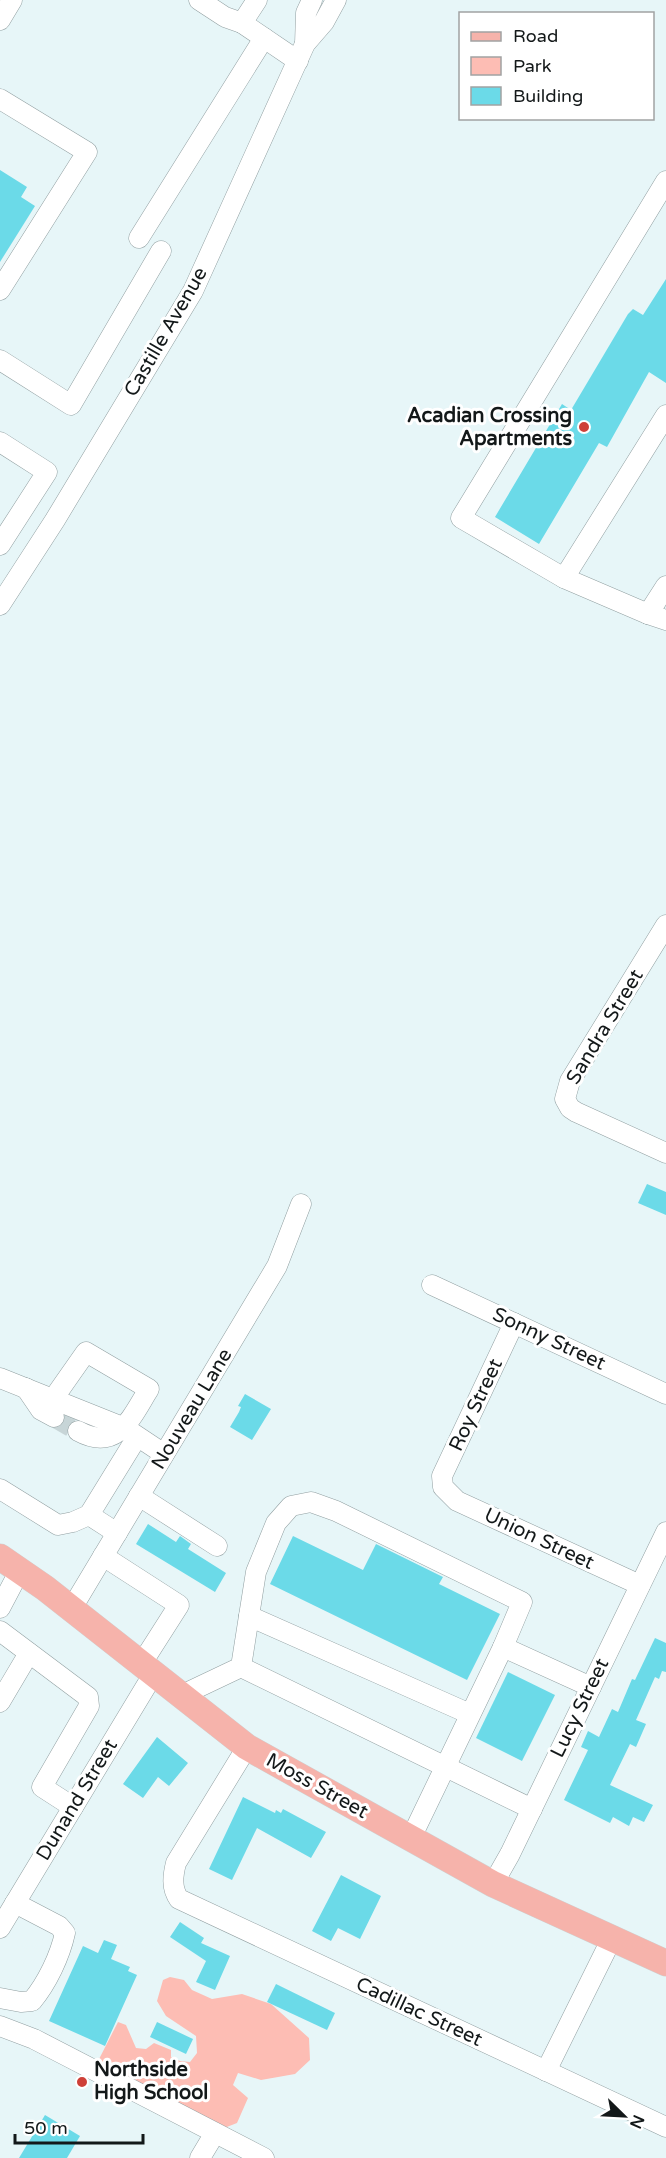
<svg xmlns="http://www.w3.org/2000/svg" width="666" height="2158" font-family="'Varela Round',sans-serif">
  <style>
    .green { fill: #fdbdb4 }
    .building { fill: #6bdae8 }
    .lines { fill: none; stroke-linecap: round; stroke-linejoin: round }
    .minor-tunnel { stroke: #c7d5d7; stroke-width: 20; stroke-dasharray: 20 10; stroke-linecap: butt }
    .minor-casing { stroke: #919fa1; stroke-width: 21 }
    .major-casing { stroke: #d0d1d1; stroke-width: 27 }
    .minor { stroke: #fff; stroke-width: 20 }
    .major { stroke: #f6b3ab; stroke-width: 26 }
    .poi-dot { fill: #ce4038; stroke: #fff; stroke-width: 2 }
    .labels { text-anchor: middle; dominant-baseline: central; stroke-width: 6; stroke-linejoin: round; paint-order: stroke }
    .street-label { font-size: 20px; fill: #131819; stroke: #fff }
    .poi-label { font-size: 20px; font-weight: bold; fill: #131819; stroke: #fff; text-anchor: end }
  </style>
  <rect width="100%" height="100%" fill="#e7f6f8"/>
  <polygon class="green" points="170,1977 184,1980 192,1990 212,1999 242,1994 271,2004 309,2038 310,2060 295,2074 261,2080 238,2073 233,2085 248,2098 237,2123 214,2132 97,2063 118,2022 126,2025 136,2048 146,2049 154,2043 171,2050 171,2057 180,2061 190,2062 197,2053 196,2036 166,2016 157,2001 163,1980"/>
  <g class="building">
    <polygon points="0,170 27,187 21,197 35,206 0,262"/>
    <polygon points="666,279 666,383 649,372 607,447 599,443 539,544 495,517 562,404 571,410 628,314 633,309 643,315"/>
    <polygon points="647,1184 666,1192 666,1215 638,1203"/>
    <polygon points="245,1394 271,1409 252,1440 230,1427 239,1412 241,1407 238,1406"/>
    <polygon points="148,1524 176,1542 180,1536 191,1544 188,1549 226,1573 215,1592 136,1544"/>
    <polygon points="293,1536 363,1570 376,1544 443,1577 439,1584 500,1614 467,1680 270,1584"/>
    <polygon points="655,1638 666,1643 666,1672 662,1671 659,1679 655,1677 636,1720 646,1724 636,1747 630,1744 610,1785 653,1805 644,1822 633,1817 629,1826 613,1817 610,1823 564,1800 588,1750 581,1747 588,1731 599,1737 612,1709 618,1712 632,1679 635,1680"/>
    <polygon points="508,1672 555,1695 522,1761 476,1738"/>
    <polygon points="157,1737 188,1763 169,1786 158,1777 143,1798 123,1784"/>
    <polygon points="243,1797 275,1813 276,1810 281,1813 283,1809 326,1832 311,1858 257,1828 232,1880 209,1869"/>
    <polygon points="341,1875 381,1896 360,1939 338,1928 331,1941 312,1931"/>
    <polygon points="180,1922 204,1938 201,1943 230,1956 215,1990 196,1982 206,1961 170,1937"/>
    <polygon points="104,1940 117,1945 111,1959 130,1967 128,1971 137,1975 105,2046 49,2021 83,1946 98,1953"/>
    <polygon points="276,1984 335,2013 327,2030 267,2002"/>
    <polygon points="157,2022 193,2039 186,2054 150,2037"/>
    <polygon points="45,2115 80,2136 67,2158 19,2158"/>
  </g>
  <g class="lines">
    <polyline class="minor-tunnel" points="54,1417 78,1431"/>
    <defs>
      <g id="minor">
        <polyline points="199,0 225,17 242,23"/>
        <polyline points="257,0 242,23 298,61"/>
        <polyline points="0,20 12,0"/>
        <polyline points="305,44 306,13 312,0"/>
        <polyline points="0,99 87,152 0,290"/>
        <polyline points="666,181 461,518 564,578 666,415"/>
        <polyline points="139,238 264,38"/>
        <polyline points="0,360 71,405 161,251"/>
        <polyline points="0,442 47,472 0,545"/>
        <polyline points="564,578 648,614"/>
        <polyline points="666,586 648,614 666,620"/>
        <polyline points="0,605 55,520 193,291 305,44 324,22 336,0"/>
        <polyline points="666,925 570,1081 565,1099 570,1108 576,1112 666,1153"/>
        <polyline points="432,1285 666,1394"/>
        <polyline points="514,1323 442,1476 443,1487 457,1501 640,1585"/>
        <polyline points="0,1378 125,1428 164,1454"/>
        <polyline points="26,1388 41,1410 54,1417"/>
        <path d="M 53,1399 L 86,1352 L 149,1389 C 132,1416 118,1453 78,1431"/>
        <polyline points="0,1489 58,1525 73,1522 89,1515"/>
        <polyline points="139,1496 217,1546"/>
        <polyline points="117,1533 89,1515 137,1437"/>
        <polyline points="103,1556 179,1605 142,1663"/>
        <polyline points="0,1608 20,1570"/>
        <polyline points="72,1608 277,1266 301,1204"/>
        <polyline points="249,1616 256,1572 276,1523 291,1506 311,1502 336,1511 522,1602 503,1647"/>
        <polyline points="0,1631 88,1697 89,1706 42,1787 73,1807"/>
        <polyline points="241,1667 532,1809"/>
        <polyline points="182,1695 241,1667 249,1616 470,1714"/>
        <polyline points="0,1702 29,1653"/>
        <path d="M 247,1747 L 176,1863 C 173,1875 171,1888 179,1899 L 666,2127"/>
        <polyline points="411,1838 503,1647 591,1687"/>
        <polyline points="493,1884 510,1854 666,1532"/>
        <polyline points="0,1928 154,1673"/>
        <path d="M 0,1998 L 21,2002 L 32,2001 C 47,1983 60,1956 65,1933 L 59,1926 L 15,1903"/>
        <polyline points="0,2026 34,2039 264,2158"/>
        <polyline points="546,2071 612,1938"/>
        <polyline points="200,2158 215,2133"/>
      </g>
      <polyline id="major" points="0,1557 45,1588 247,1747 493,1884 666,1963"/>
    </defs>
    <use href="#minor" class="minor-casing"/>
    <use href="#major" class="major-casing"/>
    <use href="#minor" class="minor"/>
    <use href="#major" class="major"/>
  </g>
  <g class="poi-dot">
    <circle cx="584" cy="427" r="6"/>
    <circle cx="82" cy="2082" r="6"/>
  </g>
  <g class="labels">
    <g class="street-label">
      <text transform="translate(166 332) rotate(-60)">Castille Avenue</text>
      <text transform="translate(605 1027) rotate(-59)">Sandra Street</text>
      <text transform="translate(549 1339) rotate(25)">Sonny Street</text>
      <text transform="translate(476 1405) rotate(-65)">Roy Street</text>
      <text transform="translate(192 1409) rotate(-59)">Nouveau Lane</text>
      <text transform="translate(539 1539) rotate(25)">Union Street</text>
      <text transform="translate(580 1708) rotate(-64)">Lucy Street</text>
      <text transform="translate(317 1786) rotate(29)">Moss Street</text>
      <text transform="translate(77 1800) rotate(-59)">Dunand Street</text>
      <text transform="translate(419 2012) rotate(25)">Cadillac Street</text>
    </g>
    <g class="poi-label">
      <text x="572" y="416">Acadian Crossing<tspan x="572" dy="23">Apartments</tspan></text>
      <text x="94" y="2070" text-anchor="start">Northside<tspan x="94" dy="23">High School</tspan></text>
    </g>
  </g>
  <rect x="459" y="12" width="195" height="108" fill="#ffffff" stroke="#a1a3a3" stroke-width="1.5"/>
  <rect x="471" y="32" width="30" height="9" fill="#f6b3ab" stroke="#a1a3a3" stroke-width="1.5"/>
  <text x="513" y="42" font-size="18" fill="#131819">Road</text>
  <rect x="471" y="57" width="30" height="18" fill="#fdbdb4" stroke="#a1a3a3" stroke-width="1.5"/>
  <text x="513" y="72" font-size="18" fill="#131819">Park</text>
  <rect x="471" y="87" width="30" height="18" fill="#6bdae8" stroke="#a1a3a3" stroke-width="1.5"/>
  <text x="513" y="102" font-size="18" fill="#131819">Building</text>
  <g transform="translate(624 2116) rotate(114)" stroke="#ffffff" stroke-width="4.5" paint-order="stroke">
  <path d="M0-4.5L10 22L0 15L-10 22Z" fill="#131819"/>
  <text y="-9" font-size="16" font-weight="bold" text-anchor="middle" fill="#131819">N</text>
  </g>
  <path d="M15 2134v9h128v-9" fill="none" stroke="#131819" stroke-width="3"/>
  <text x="24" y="2134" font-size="18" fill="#131819" stroke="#ffffff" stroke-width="4.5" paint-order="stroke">50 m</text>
</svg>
